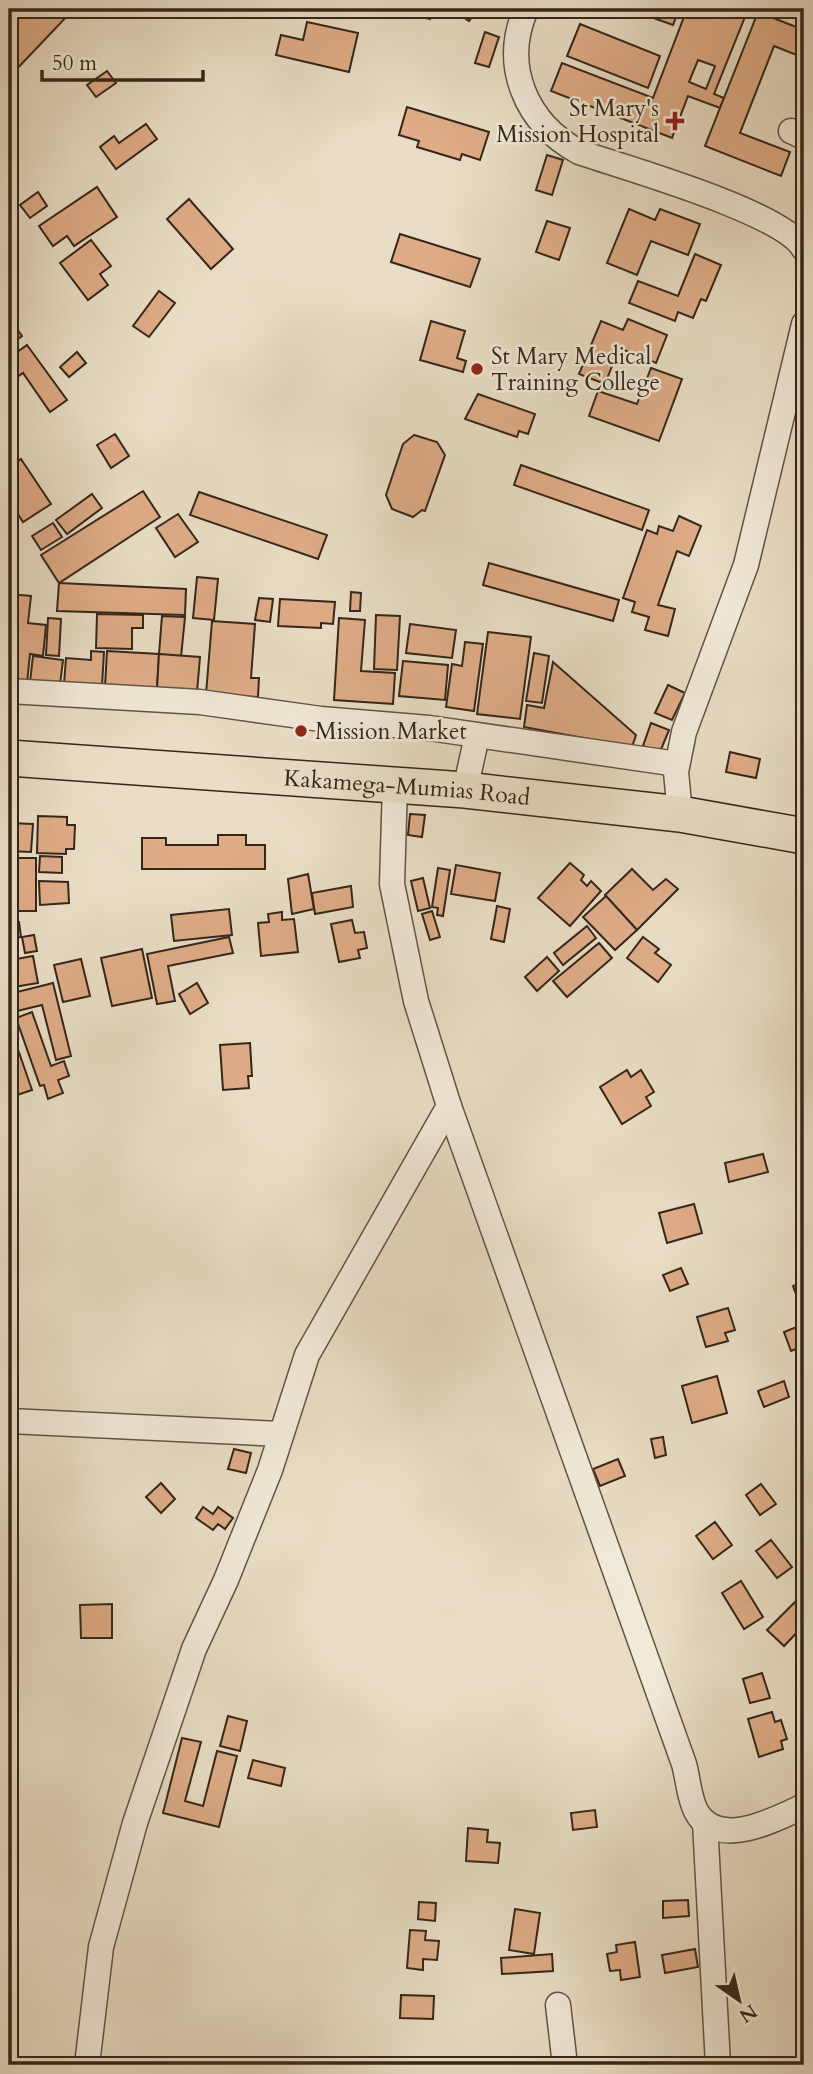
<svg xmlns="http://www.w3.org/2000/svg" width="813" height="2074" font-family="Cardo,serif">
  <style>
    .building { fill: #dfac87; stroke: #35261a; stroke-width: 2; fill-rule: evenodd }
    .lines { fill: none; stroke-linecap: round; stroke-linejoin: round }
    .minor-casing { stroke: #625445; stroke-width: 27 }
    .highway-casing { stroke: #35261a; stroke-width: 38 }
    .minor { stroke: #f1ead9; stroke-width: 24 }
    .highway { stroke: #e9dec5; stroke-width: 35 }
    .poi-dot { fill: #8f2418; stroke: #f1ead9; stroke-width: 2.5 }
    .labels { text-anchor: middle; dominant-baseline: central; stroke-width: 5; stroke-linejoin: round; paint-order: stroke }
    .poi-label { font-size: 23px; fill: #35261a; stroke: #f1ead9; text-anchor: start }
    .street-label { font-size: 23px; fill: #35261a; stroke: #f1ead9 }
  </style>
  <rect width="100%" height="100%" fill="#e9dec5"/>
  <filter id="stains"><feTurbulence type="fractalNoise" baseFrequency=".00286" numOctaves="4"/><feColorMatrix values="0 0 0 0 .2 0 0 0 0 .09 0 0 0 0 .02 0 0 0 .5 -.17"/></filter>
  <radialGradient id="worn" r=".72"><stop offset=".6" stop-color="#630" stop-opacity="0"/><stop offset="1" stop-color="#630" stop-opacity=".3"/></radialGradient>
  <g class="building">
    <polygon points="11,9 69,9 72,11 13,73 9,68"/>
    <polygon points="405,9 432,9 430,19 404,13"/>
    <polygon points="452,9 478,9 469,21"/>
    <polygon points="628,9 679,9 673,25"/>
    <path d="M 687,9 L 752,9 L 747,12 L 714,94 L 724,98 L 720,108 L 688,96 L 672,138 L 551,91 L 562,63 L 653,98 ZM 698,60 L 715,66 L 706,89 L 689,82 Z"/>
    <polygon points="758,12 804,30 804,58 774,46 740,133 790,152 781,176 705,146"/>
    <polygon points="307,22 358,33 349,72 276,55 281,35 303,40"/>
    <polygon points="580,24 660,56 648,88 567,56"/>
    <polygon points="485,32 499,37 489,67 475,63"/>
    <polygon points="107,71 116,83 96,97 87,85"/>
    <polygon points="407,107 489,132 480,160 462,154 460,160 417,147 419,141 399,135"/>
    <polygon points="146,124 157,139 116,169 100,147 114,136 119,143"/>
    <polygon points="547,155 563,160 552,195 536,190"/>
    <polygon points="97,187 117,217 74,246 67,236 53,246 39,226"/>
    <polygon points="38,192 47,206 30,218 20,205"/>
    <polygon points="189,199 233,249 211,269 167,219"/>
    <polygon points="629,209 655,220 660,209 700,224 688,255 651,241 637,275 607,263"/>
    <polygon points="547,221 570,228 559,260 536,252"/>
    <polygon points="400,234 480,259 470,287 391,262"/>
    <polygon points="91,240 111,266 100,274 108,285 88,300 60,263"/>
    <polygon points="695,254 721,265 706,301 701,299 693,318 678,312 675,321 629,303 638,281 678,296"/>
    <polygon points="159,291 175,303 149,337 133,326"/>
    <polygon points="9,318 22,336 9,346"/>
    <polygon points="628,319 667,335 656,363 619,348 605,384 579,374 601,321 623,330"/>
    <polygon points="431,321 465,331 457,358 466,361 463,372 420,360"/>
    <polygon points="27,345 67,400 50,412 23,373 9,383 9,358"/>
    <polygon points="77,352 86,363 69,377 60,367"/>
    <polygon points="651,368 682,379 659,441 589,416 598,391 637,404"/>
    <polygon points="478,394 535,414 528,434 519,431 517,437 465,419"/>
    <polygon points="115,434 129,456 111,468 97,445"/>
    <polygon points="414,435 437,442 445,455 425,511 422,510 413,517 392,509 386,495 403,444"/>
    <polygon points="21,459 51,504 23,522 9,500 9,468"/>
    <polygon points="521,465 649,510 642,530 514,485"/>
    <polygon points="143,491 160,517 59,583 41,555"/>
    <polygon points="199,492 327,535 318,559 190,515"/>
    <polygon points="92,494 102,508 67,534 56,520"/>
    <polygon points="178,514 198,542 175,557 156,528"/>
    <polygon points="679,516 701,526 689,556 677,551 658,605 675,609 668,636 645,630 649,617 632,612 635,602 623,598 647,530 657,534 659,526 673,531"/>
    <polygon points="53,523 62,537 41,550 32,536"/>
    <polygon points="489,563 619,600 613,621 483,585"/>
    <polygon points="197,577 218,579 214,620 193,618"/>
    <polygon points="59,583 186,589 185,615 57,611"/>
    <polygon points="351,592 361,593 360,611 350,611"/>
    <polygon points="9,594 31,596 28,623 46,625 43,656 30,654 27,683 9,681"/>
    <polygon points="259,598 273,599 270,622 255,620"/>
    <polygon points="280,599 335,602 333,624 321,623 321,628 278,626"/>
    <polygon points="97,614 143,615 143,628 132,628 132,649 96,648"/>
    <polygon points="376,615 400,616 397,670 374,669"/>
    <polygon points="162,616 185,617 181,657 159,654"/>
    <polygon points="48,618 61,619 59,656 46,655"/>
    <polygon points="339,618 365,620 361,671 395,673 393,704 334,700"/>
    <polygon points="212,621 255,624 251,678 259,678 258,697 206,694"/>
    <polygon points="410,624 456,630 452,658 406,653"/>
    <polygon points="488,632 531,637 520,719 477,714"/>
    <polygon points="465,642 483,644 474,711 446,707 452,664 462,666"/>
    <polygon points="91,651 104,652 102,686 64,684 66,658 91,660"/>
    <polygon points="107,651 159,654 157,689 105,686"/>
    <polygon points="534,653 549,656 542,703 526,701"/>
    <polygon points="159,654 200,657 197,692 157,689"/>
    <polygon points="33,656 63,660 60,685 30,682"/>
    <polygon points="403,661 448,665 445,700 399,696"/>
    <polygon points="553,662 636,735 632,747 524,727 527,705 544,708"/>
    <polygon points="668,685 685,693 672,720 655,713"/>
    <polygon points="651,723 669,730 660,752 643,746"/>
    <polygon points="730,752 760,759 756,778 726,772"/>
    <polygon points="410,814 425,815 422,837 408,835"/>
    <polygon points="38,816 67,817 67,825 75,825 74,849 66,849 66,854 37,853"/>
    <polygon points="9,823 33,824 31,852 9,851"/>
    <polygon points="218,835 246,835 246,845 265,845 265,869 142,869 142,838 166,838 166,845 218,845"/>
    <polygon points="40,856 62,857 62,873 39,872"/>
    <rect x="11" y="858" width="25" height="53"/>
    <polygon points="570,863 584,875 581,880 587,886 591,881 601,891 570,926 538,898"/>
    <polygon points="456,865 500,873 495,901 451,894"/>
    <polygon points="438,868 450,870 443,916 437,915 438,908 432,907"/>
    <polygon points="632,869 653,890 666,879 678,889 637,930 605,895"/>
    <polygon points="308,874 314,909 292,914 288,879"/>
    <polygon points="423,878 430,908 418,911 411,881"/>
    <polygon points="39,881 68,882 69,903 40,905"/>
    <polygon points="351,886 353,907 315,914 312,893"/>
    <polygon points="606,896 637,930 615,950 583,917"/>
    <polygon points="497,906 510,909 504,942 491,939"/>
    <polygon points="229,909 232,935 174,941 171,915"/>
    <polygon points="432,911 440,937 430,940 422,914"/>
    <polygon points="282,912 282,920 294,919 298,952 261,956 258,923 269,922 268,914"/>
    <polygon points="352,920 355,933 364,932 367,948 358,950 360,958 339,962 331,924"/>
    <polygon points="19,922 21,937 9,938 9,923"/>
    <polygon points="587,926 596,938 563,965 554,953"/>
    <polygon points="34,935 37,951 25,953 22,937"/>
    <polygon points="229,937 233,953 168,966 175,1001 157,1004 147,954"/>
    <polygon points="643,937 659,949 655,953 671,965 658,982 627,958"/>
    <polygon points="599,943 612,958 567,997 553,981"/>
    <polygon points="142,949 152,998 112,1006 101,958"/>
    <polygon points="33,956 38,983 14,987 13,982 9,983 11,960"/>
    <polygon points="547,957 559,971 537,991 525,977"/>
    <polygon points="81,959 90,996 63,1002 54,965"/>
    <polygon points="53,983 71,1056 56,1060 42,1005 9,1013 9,994"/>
    <polygon points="197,983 208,1003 190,1014 179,994"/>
    <polygon points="32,1012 51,1066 64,1061 69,1076 58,1080 63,1093 48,1099 44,1085 40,1086 16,1018"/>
    <polygon points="14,1038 32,1090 17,1095 9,1073 9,1040"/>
    <polygon points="250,1043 252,1076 248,1076 249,1088 223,1090 220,1045"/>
    <polygon points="627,1070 631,1077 641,1070 654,1092 646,1097 651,1106 622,1124 600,1087"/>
    <polygon points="763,1154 768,1172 729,1182 725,1163"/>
    <polygon points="694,1204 702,1233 667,1243 659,1213"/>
    <polygon points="681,1268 688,1284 670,1291 663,1275"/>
    <polygon points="804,1282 804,1310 802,1310 793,1286"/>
    <polygon points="728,1308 735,1330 725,1333 728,1341 706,1347 697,1317"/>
    <polygon points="804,1324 804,1346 791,1351 784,1332"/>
    <polygon points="717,1376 727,1413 692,1423 682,1386"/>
    <polygon points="784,1381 789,1397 764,1407 758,1391"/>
    <polygon points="663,1437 666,1455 655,1458 651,1439"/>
    <polygon points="234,1449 251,1453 246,1473 228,1469"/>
    <polygon points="618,1459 625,1476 600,1486 593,1469"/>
    <polygon points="161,1483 175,1499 161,1513 146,1497"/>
    <polygon points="761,1484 776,1504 760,1515 746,1495"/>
    <polygon points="203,1507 213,1514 218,1507 233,1518 225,1529 218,1524 213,1530 196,1518"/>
    <polygon points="715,1522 732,1545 713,1559 696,1536"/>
    <polygon points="771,1540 792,1567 777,1578 756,1551"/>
    <polygon points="741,1581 763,1617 744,1629 722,1593"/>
    <polygon points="800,1597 804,1601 804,1625 784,1646 767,1630"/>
    <polygon points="112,1604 112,1638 81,1638 80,1605"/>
    <polygon points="762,1673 770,1698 750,1703 743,1679"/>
    <polygon points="772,1712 775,1722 781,1720 787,1739 781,1741 783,1749 759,1757 748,1719"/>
    <polygon points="228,1716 247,1721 240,1751 220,1746"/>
    <polygon points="182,1738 201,1742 185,1801 203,1806 217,1751 237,1756 219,1827 163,1813"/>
    <polygon points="253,1760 285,1768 281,1786 248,1778"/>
    <polygon points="595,1810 597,1827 573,1830 571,1813"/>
    <polygon points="468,1828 488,1830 487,1842 500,1843 498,1863 466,1861"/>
    <polygon points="688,1900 689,1916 663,1918 663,1901"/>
    <polygon points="419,1902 436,1903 435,1921 418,1919"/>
    <polygon points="515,1909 540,1913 534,1954 509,1950"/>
    <polygon points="410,1930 426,1931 425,1940 439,1941 437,1960 423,1959 423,1970 407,1968"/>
    <polygon points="635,1942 640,1977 621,1980 620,1970 610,1971 607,1954 617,1952 616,1945"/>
    <polygon points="695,1949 698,1967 665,1973 662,1955"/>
    <polygon points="552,1954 553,1971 502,1974 501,1958"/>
    <polygon points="401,1995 434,1996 433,2019 400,2018"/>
  </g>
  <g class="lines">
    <defs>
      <g id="minor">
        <path d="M 526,9 C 501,66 526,123 579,152 C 625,168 783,212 804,249"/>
        <polyline points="791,131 804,137"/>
        <polyline points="9,691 200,702 321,719 429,728 677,764"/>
        <polyline points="465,790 477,736"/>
        <polyline points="680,814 676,772 684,732 746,565 804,324"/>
        <path d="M 449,1106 L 684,1764 C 688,1778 689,1798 696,1811 C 717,1851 776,1819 804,1806"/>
        <polyline points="9,1421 280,1434"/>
        <polyline points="705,1822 718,2065"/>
        <polyline points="558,2005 565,2065"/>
        <polyline points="87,2065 101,1947 135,1823 194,1649 226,1580 270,1470 307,1355 449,1106 416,1001 392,884 395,784"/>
      </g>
      <g id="highway">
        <path id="s1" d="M 9,758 L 465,790 L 680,814 L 804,836"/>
      </g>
    </defs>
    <use href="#minor" class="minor-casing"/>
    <use href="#highway" class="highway-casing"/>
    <use href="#minor" class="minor"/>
    <use href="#highway" class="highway"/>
  </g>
  <g class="poi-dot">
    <path d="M671.5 110.5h7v7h7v7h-7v7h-7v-7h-7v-7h7z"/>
    <circle cx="477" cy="369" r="7"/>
    <circle cx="301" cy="731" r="7"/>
  </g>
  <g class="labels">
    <g class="poi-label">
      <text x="659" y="108" text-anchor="end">St Mary's<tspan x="659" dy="26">Mission Hospital</tspan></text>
      <text x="491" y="356">St Mary Medical<tspan x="491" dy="26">Training College</tspan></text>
      <text x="315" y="731">Mission Market</text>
    </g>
    <g class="street-label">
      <text stroke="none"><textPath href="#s1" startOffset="399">Kakamega-Mumias Road</textPath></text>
    </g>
  </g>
  <rect width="813" height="2074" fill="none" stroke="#e9dec5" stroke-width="35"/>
  <rect x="10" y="10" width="792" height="2053" fill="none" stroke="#35261a" stroke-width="3.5"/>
  <rect x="18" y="18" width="778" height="2039" fill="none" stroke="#35261a" stroke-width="2"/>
  <g transform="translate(739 2000) rotate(146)" stroke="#f1ead9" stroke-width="5" paint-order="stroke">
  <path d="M0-5L12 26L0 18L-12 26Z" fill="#35261a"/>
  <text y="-10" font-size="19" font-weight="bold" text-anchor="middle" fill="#35261a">N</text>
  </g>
  <path d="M42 70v10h161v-10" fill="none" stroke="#35261a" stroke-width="3.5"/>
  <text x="52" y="70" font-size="21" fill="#35261a" stroke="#f1ead9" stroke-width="5" paint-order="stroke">50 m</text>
  <rect width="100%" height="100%" filter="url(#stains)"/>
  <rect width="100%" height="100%" fill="url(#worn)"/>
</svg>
